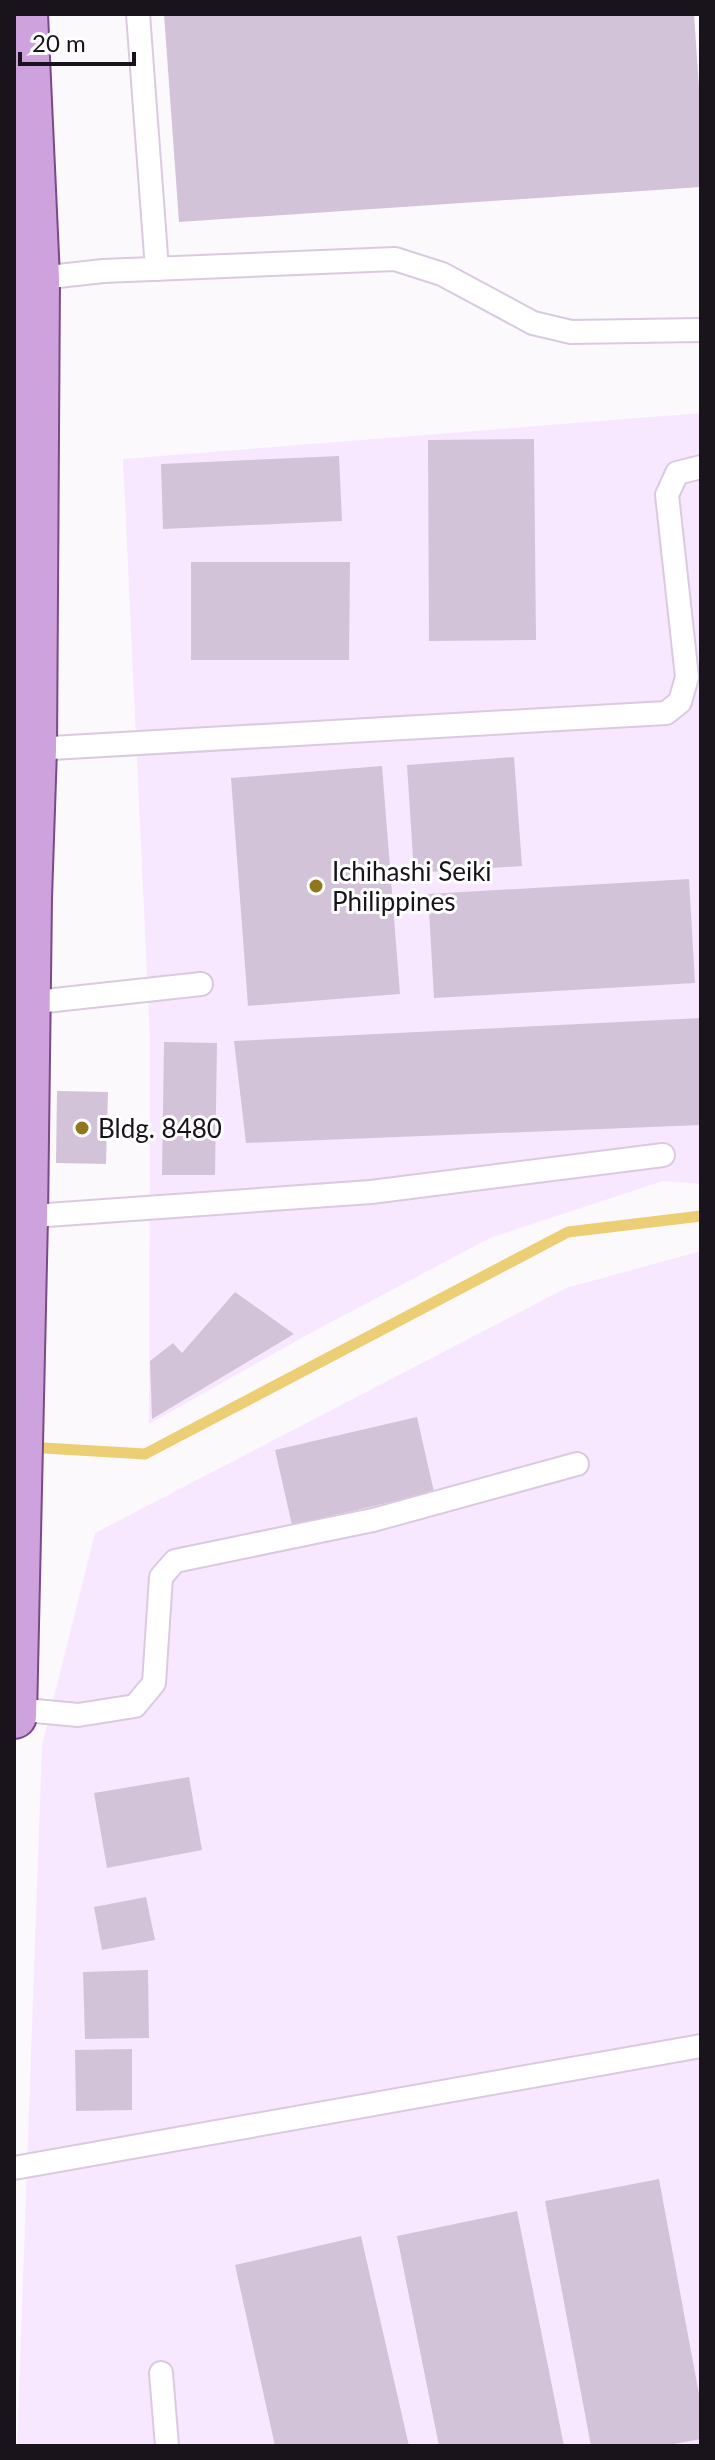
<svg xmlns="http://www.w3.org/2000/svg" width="715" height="2460" font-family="Lato,sans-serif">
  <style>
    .built { fill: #f8e8ff }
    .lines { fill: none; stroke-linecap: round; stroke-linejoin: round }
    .stream { stroke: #ecce74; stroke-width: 11 }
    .building { fill: #d3c3d9 }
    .lane-casing { stroke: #dacae0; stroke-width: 26 }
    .primary-casing { stroke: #79498a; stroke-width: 48 }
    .lane { stroke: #fff; stroke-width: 22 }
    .primary { stroke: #cea3dd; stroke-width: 44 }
    .poi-dot { fill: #91771c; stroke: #fff; stroke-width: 3 }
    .labels { text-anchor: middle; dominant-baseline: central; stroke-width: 6; stroke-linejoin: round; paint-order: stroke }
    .poi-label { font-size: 26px; fill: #19131b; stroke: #fff; text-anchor: start }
  </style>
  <rect width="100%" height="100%" fill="#fcf9fd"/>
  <g class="built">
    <polygon points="701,413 701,1184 663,1181 490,1238 305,1336 149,1424 150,1040 123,459"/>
    <polygon points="701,1251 701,2446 17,2446 42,1745 95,1533 566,1288"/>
  </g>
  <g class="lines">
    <polyline class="stream" points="27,1447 145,1454 568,1232 701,1216"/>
  </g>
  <g class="building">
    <polygon points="164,14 694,14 701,117 701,187 179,222"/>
    <polygon points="534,439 536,640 429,641 428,440"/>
    <polygon points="339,456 342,521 163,529 161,464"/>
    <polygon points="191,562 350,562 349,660 191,660"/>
    <polygon points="514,757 522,866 414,873 407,765"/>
    <polygon points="382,766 400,994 248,1006 231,778"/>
    <polygon points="689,879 695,983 434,998 428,894"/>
    <polygon points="701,1018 701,1125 246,1143 234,1041"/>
    <polygon points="164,1042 217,1043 215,1175 162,1175"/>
    <polygon points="57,1091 108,1092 106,1164 56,1163"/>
    <polygon points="235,1292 294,1334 152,1419 150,1361 173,1343 182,1353"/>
    <polygon points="417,1417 434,1492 292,1525 275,1450"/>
    <polygon points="189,1777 202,1850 107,1868 94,1793"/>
    <polygon points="146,1897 155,1940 102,1950 94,1907"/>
    <polygon points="148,1970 149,2038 85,2039 83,1972"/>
    <polygon points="132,2049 132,2110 76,2111 75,2050"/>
    <polygon points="659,2179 701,2405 701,2439 663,2446 591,2446 545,2201"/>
    <polygon points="517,2211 564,2446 439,2446 397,2236"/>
    <polygon points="361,2236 409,2446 275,2446 235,2265"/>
  </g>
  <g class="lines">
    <defs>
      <g id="lane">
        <polyline points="138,14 157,269"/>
        <polyline points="14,281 103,271 395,259 442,274 533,323 571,332 701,330"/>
        <polyline points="34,749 666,713 680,702 687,677 667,495 677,473 701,467"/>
        <polyline points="27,1003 201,984"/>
        <polyline points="19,1217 371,1192 663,1155"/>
        <polyline points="14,1709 78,1715 135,1706 154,1683 161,1577 175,1561 373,1520 577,1464"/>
        <polyline points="14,2168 701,2046"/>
        <polyline points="161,2373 167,2446"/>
      </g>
      <polyline id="primary" points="14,1716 25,1217 29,898 34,749 37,278 25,14"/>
    </defs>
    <use href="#lane" class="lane-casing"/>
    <use href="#primary" class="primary-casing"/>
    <use href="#lane" class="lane"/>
    <use href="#primary" class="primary"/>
  </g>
  <g class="poi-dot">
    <circle cx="316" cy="886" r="8"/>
    <circle cx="82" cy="1128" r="8"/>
  </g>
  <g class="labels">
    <g class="poi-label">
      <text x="332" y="871">Ichihashi Seiki<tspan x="332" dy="30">Philippines</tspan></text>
      <text x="98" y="1128">Bldg. 8480</text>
    </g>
  </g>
  <rect width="715" height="2460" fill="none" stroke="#19131b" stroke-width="32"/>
  <path d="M20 52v12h114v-12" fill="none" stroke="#19131b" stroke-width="4"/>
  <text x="32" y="52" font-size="24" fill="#19131b" stroke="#ffffff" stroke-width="6" paint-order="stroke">20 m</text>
</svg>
